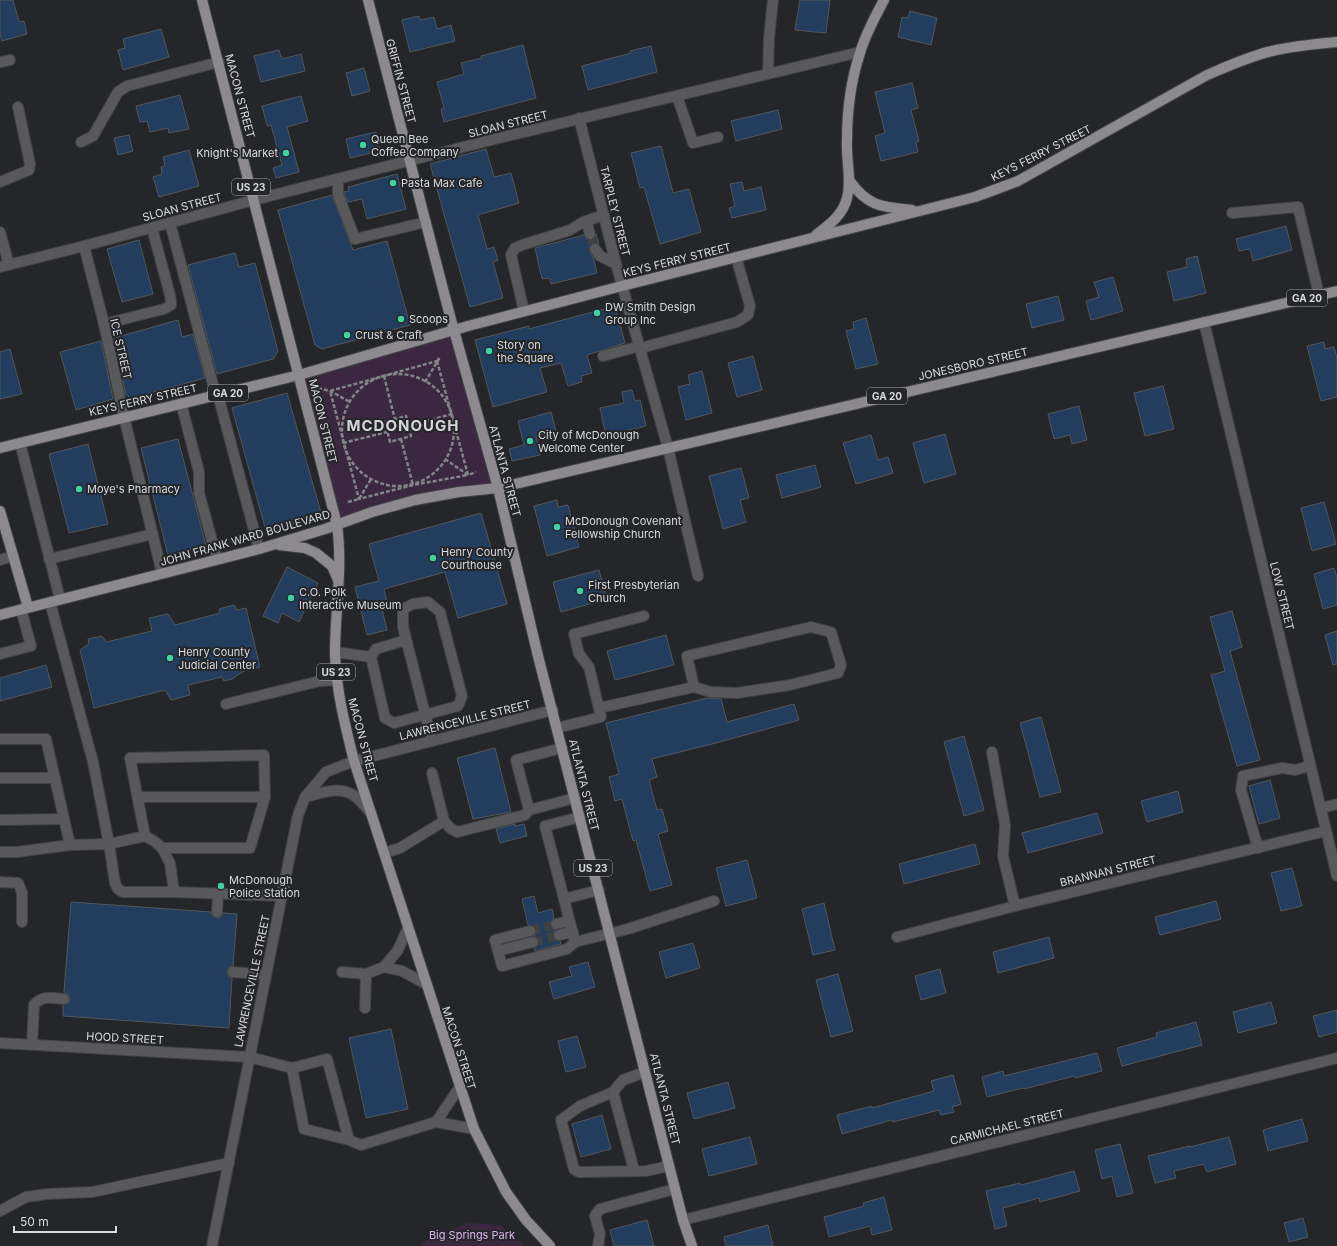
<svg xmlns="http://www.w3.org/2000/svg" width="1337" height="1246" font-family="Inter,sans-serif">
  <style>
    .green { fill: #3b2840 }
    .building { fill: #223d5d; stroke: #53575b }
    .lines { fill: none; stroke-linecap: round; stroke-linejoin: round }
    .minor-tunnel { stroke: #3f4145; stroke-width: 10; stroke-dasharray: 10 5; stroke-linecap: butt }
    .minor-casing { stroke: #414347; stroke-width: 12 }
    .major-casing { stroke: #414347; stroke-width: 12 }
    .path { stroke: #838488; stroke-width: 2.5; stroke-dasharray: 4 2; stroke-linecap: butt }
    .minor { stroke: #59585b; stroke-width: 10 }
    .major { stroke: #8c8a8f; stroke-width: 10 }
    .poi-dot { fill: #3ed4a2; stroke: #24262a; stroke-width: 1.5 }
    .labels { text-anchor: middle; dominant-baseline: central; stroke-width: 4; stroke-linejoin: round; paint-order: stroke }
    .shield { fill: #24262a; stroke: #a3a4a8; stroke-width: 1 }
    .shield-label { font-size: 10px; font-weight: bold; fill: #d9dade }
    .street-label { font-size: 11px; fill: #d9dade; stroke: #24262a }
    .poi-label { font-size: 11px; fill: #d9dade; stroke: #24262a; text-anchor: start }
    .park-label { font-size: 11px; fill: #e1b3ee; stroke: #24262a }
    .district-label { font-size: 15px; font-weight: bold; letter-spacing: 1px; fill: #d3d5db; stroke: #24262a }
  </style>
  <rect width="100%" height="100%" fill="#24262a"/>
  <g class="green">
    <polygon points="454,330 498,488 337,525 299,375"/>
    <polygon points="468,1223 500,1225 525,1246 418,1246 436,1235"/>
  </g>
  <g class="building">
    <polygon points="0,0 13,0 19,22 24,21 27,34 2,41 0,34"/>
    <polygon points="800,0 830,0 826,33 795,30"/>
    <polygon points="910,11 937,18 931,45 898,37 902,17 908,18"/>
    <polygon points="419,16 420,20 434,17 437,29 451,25 455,41 410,52 402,20"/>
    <polygon points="161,29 169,57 123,70 118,50 125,48 123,39"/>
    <polygon points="523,45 536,98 444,122 441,109 444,108 437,82 464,74 461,63 482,58 481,56"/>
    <polygon points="651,46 657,72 588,90 582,66 631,53 630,51"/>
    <polygon points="279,50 282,59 301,54 305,71 261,82 254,56"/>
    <polygon points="364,68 370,91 352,96 346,73"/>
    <polygon points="912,83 918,108 911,110 919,141 916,142 918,152 881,161 875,136 885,133 875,92"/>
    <polygon points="180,95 189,129 169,133 168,128 150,132 147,121 140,122 136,106"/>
    <polygon points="301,96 308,121 287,127 299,172 276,178 273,168 282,165 271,125 267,126 262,106"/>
    <polygon points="778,110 782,129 736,141 731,121"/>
    <polygon points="376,132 380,151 350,158 346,139"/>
    <polygon points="129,135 133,151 118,155 114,138"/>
    <polygon points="661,146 673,193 689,189 701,232 660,244 644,187 640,188 631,153"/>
    <polygon points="486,149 494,177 511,173 519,203 478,215 487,249 494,247 498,260 493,262 503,298 470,307 430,164"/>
    <polygon points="189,150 199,186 159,197 153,177 162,174 161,167 165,166 163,157"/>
    <polygon points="397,174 406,209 367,219 362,199 348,202 344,192 349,191 348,187"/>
    <polygon points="742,182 744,191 761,187 766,210 732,218 729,208 735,206 730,184"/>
    <polygon points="332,195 353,250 387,241 410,325 322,349 315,345 278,210"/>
    <polygon points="1286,226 1292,250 1253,261 1250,249 1239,251 1236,239"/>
    <polygon points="596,234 599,244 595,243 592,244 589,249 593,257 597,273 551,284 550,278 542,279 535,248 584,235 586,239 592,240 595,238"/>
    <polygon points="139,240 153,294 122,302 107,249"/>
    <polygon points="235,253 239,267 255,263 278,351 273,359 217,374 188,265"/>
    <polygon points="1197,256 1206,293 1174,301 1167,272 1187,267 1186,259"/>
    <polygon points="1113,277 1123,311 1091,320 1086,301 1099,297 1094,282"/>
    <polygon points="1058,296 1064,320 1032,328 1026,304"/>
    <polygon points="615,306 625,343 587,355 592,373 581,376 582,382 568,386 561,363 540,368 547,392 493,407 475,340 529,326 529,329"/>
    <polygon points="866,318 878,364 856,369 846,331 854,329 853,322"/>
    <polygon points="178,320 182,337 193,334 205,378 129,399 128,395 126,395 114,338"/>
    <polygon points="101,341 113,399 76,410 60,352"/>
    <polygon points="1324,342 1325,349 1334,347 1337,358 1337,397 1321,401 1307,346"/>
    <polygon points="10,349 22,394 0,399 0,352"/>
    <polygon points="753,356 762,390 737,397 728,363"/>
    <polygon points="702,371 712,413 686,420 678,387 690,384 688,375"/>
    <polygon points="1163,386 1174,429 1145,436 1134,393"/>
    <polygon points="632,390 635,401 640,400 646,426 606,436 600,408 624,403 622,392"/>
    <polygon points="287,393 322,516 266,531 232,408"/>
    <polygon points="1079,406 1087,440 1072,444 1070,435 1054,439 1048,414"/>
    <polygon points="551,412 556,431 536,436 540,455 512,461 509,449 524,445 518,421"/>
    <polygon points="945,434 956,474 924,483 913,443"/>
    <polygon points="871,435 878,460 888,457 893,473 856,484 843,443"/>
    <polygon points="178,439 206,546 168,555 141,448"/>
    <polygon points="88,444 108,524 69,533 49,454"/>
    <polygon points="815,465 821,487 782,498 776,475"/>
    <polygon points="741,468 749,498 740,500 746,522 723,529 709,476"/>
    <polygon points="557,500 558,507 568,505 579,547 547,556 534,506"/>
    <polygon points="1324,502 1336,544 1312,551 1301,508"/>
    <polygon points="481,513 507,604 458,618 445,572 384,589 387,603 381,605 387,630 367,635 355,587 379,581 369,544"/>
    <polygon points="287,567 318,583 299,622 282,613 278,623 263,616"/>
    <polygon points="1334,568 1337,578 1337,605 1323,609 1314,574"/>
    <polygon points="599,570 607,599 561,612 553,582"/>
    <polygon points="234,605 237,610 246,608 260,667 244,671 232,679 224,681 222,677 188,685 190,695 171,700 165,690 94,708 80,650 89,644 88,639 102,636 106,642 152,631 149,618 168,614 175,625 220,613 219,609"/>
    <polygon points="1232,611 1242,647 1230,651 1260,760 1237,766 1211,675 1225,671 1210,617"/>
    <polygon points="1337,631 1337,664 1333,665 1325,635"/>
    <polygon points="666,635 674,665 615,680 607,651"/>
    <polygon points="46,665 52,687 0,701 0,678"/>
    <polygon points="707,698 721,699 727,722 794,704 799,720 720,742 652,759 657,777 649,780 657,810 662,809 668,831 658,834 672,885 650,891 636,840 633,841 622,799 615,801 609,777 619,774 606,723"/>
    <polygon points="1041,717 1061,792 1040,797 1020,723"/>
    <polygon points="964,736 984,810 964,816 944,742"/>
    <polygon points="495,748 511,812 473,819 457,758"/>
    <polygon points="1270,780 1280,818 1259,824 1249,786"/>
    <polygon points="1178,791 1183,812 1147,822 1141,801"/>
    <polygon points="1097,813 1103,833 1028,853 1022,833"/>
    <polygon points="515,824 515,826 524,824 527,836 500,843 496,829"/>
    <polygon points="975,844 980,864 904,884 899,864"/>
    <polygon points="747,860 757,898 726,906 716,868"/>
    <polygon points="1292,868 1302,906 1281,911 1271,873"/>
    <polygon points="534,896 538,913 552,909 554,918 550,922 550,926 555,930 553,933 554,939 560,941 561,944 535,951 534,948 539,944 539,940 534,936 536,932 535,927 528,925 522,899"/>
    <polygon points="1216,901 1221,919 1160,935 1155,917"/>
    <polygon points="71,902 211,912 211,915 216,918 220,918 223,913 237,914 233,966 228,968 227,972 229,977 232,978 229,1028 63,1016 63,1005 69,1003 70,999 68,994 64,992"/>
    <polygon points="824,903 835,950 813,955 802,909"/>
    <polygon points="1049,937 1054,958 998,973 993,952"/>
    <polygon points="693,943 700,968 666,978 659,952"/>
    <polygon points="588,962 595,987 554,999 549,982 572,976 569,967"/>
    <polygon points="940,969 946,993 921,1000 915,976"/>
    <polygon points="838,974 853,1031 831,1037 816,980"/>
    <polygon points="1271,1002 1277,1023 1238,1033 1233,1012"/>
    <polygon points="1337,1010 1337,1032 1319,1037 1313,1016"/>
    <polygon points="1196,1022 1202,1045 1122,1066 1117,1048 1157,1037 1156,1033"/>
    <polygon points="391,1029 408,1109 366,1118 349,1038"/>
    <polygon points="577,1036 586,1067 566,1072 558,1041"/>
    <polygon points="1097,1053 1102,1071 1075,1078 1074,1076 1024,1089 1023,1088 987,1097 982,1077 1003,1071 1004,1076"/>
    <polygon points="953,1075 961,1104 952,1107 954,1112 941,1115 939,1110 893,1122 892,1120 842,1134 837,1115 872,1106 872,1108 934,1091 931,1081"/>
    <polygon points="728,1082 735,1108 694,1119 687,1093"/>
    <polygon points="602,1115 611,1149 581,1157 572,1124"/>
    <polygon points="1302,1119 1308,1141 1268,1151 1263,1130"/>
    <polygon points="750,1137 757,1164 709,1176 702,1149"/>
    <polygon points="1229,1137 1236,1164 1207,1172 1204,1164 1174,1171 1176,1178 1155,1183 1148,1156 1190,1146 1190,1147"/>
    <polygon points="1120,1144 1133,1193 1117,1197 1112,1176 1102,1179 1095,1150"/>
    <polygon points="1074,1171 1080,1191 1040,1202 1039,1198 1003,1208 1007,1226 995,1229 986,1191 1020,1183 1021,1185"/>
    <polygon points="884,1197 892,1230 872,1235 870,1226 829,1237 824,1217 864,1206 863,1203"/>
    <polygon points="1303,1218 1308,1237 1289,1242 1284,1223"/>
    <polygon points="647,1220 654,1246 614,1246 610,1230"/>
    <polygon points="768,1225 773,1246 726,1246 724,1237"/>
  </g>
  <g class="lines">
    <g class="minor-tunnel">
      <polyline points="590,234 595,249"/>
      <polyline points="530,931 556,924"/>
      <polyline points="533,942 559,935"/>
    </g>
    <defs>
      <g id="minor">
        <polyline points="0,62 10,60"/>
        <polyline points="768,73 769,38 773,0"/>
        <polyline points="677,96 693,143 718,137"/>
        <polyline points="579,118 616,264 668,448 698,576"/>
        <polyline points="81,142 93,136 118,92 127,86 219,62"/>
        <polyline points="338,179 338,194 355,239 426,222"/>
        <polyline points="0,182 29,170 30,164 18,107"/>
        <polyline points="1232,213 1298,207 1319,295"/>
        <polyline points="586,221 590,234"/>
        <polyline points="170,223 216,396"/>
        <polyline points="0,232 9,265"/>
        <polyline points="84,246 104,324 124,417 162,573"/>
        <polyline points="595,249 600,256 616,264"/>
        <polyline points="0,267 84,246 254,200 495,139 860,52"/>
        <polyline points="524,311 511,255 515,248 522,245 570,230 583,222 604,215"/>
        <polyline points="1204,322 1337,876"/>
        <polyline points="104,324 164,309 171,305 171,301 170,295 152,228"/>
        <polyline points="641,348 737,322 748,315 750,306 736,257"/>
        <polyline points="603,356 640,346"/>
        <polyline points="218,395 259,549"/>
        <polyline points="181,403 199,472 199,493 217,559"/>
        <polyline points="20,443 60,599"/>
        <polyline points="49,559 153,534"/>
        <polyline points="0,560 13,556"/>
        <polyline points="50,602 93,762 109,844 145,836 130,758 264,755 265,797 250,848 162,848 170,863 174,892 282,896"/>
        <polyline points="406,640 376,649 371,657 385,718 394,723 458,706 462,696 440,612 428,602 413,604 403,609 403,627 432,741"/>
        <polyline points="335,652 371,657"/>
        <polyline points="0,654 31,646 21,609"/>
        <polyline points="226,704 320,681 336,680"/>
        <polyline points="599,708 694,687 687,656 811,627 831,632 841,665 838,673 790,685 737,693 711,692 694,687"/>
        <polyline points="557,728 601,717 589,667 579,654 574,634 644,616"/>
        <polyline points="0,739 46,739 70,845 109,844 115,883 118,889 123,892 174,892"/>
        <polyline points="562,748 516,760 529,810 575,798"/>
        <polyline points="992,752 1005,825 1003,856 1015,906"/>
        <polyline points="432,773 444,821 450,828 457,832 525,815 529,810"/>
        <polyline points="0,778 55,778"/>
        <polyline points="138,797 265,797"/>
        <path d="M 305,797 C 321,793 338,786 353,795 C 360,799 366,808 371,813"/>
        <polyline points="1321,808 1337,804"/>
        <polyline points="580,817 545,826 564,899 599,890"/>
        <polyline points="0,820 64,819"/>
        <polyline points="145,836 154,841 162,848"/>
        <polyline points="1258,848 1241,790 1243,776 1282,768 1295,770 1310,766"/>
        <polyline points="0,852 17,852 70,845"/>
        <polyline points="384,853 400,848 444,821"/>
        <polyline points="0,882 18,883 22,892 22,922"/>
        <polyline points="564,899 575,942 628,929 714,901"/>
        <polyline points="217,912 218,894"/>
        <polyline points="556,924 569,921"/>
        <polyline points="530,931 495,940 502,966 567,949 575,942"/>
        <polyline points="559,935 573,932"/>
        <polyline points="897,937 1015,906 1326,831"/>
        <polyline points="498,951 533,942"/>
        <polyline points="384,967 402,971 426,984"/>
        <polyline points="233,972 266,975"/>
        <polyline points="342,972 366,974"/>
        <polyline points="365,1008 366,974 384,967 398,950 408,928"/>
        <polyline points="0,1043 249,1057 292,1068"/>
        <path d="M 32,1044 L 34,1005 C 42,995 52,998 64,999"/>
        <polyline points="645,1072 623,1080 613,1092 580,1106 561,1120 574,1169 579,1172 646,1171 669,1166"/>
        <polyline points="459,1088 436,1122 474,1129"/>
        <polyline points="613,1092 634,1170"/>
        <polyline points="349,1140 304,1129 292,1068 327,1059 349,1140 361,1145 436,1122"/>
        <polyline points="0,1211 26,1197 47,1194 92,1192 229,1163"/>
        <polyline points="683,1220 1337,1058"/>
        <polyline points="212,1246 298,815 305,797 326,772 354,761 553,710"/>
        <polyline points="598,1246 600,1234 595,1216 600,1209 675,1189"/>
      </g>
      <g id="major">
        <path d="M 202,0 L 337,525 C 343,568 335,610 335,653 C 336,690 345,725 354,761 L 474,1129 L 506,1192 L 526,1220 L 550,1246"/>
        <polyline points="368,0 450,316 498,488 538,656 683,1220 692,1246"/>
        <path d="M 849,180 C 868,207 882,207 912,210"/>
        <path d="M 816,235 C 829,225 843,215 847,198 C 852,180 846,160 847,141 C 847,112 851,80 860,53 C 865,35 875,17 884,0"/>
        <path d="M 0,448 L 299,375 L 468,326 L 622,286 L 975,197 L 994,190 L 1018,181 L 1207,75 C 1228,66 1250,56 1272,51 C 1293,46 1315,44 1337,42"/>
        <polyline points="0,511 28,607"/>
        <polyline points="279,545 305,548 316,553 332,566 338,580"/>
        <polyline points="0,615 259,549 325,529 372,512 415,500 459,492 498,488 1337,291"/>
      </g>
    </defs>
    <use href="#minor" class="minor-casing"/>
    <use href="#major" class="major-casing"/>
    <g class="path">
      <polygon points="437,361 468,475 413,485 359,499 330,391"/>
      <circle cx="398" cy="430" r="56"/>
      <polyline points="384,376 395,420"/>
      <polyline points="425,382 440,357"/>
      <polyline points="318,388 330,391 350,402"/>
      <polygon points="406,416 411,436 390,442 385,422"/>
      <polyline points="408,426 452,414"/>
      <polyline points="401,439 413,485"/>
      <polyline points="343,443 387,432"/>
      <polyline points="445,459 468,475 476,472"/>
      <polyline points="348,502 359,499 371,479"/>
    </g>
    <use href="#minor" class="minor"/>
    <use href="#major" class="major"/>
  </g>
  <g class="poi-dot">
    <circle cx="363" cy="145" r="4"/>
    <circle cx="286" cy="153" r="4"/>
    <circle cx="393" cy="183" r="4"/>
    <circle cx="597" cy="313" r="4"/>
    <circle cx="401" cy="319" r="4"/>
    <circle cx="347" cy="335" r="4"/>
    <circle cx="489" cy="351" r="4"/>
    <circle cx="530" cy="441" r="4"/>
    <circle cx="79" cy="489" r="4"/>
    <circle cx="557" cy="527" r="4"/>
    <circle cx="433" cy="558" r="4"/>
    <circle cx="580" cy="591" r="4"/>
    <circle cx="291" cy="598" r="4"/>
    <circle cx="170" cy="658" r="4"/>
    <circle cx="221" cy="886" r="4"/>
  </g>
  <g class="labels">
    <g class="shield">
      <rect x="232" y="179" width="38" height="16" rx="3"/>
      <rect x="1287" y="290" width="40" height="16" rx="3"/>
      <rect x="208" y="385" width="40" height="16" rx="3"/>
      <rect x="867" y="388" width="40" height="16" rx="3"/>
      <rect x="317" y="664" width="38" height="16" rx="3"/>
      <rect x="574" y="860" width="38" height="16" rx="3"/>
    </g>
    <g class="shield-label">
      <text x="251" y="187">US 23</text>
      <text x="1307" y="298">GA 20</text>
      <text x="228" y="393">GA 20</text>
      <text x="887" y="396">GA 20</text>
      <text x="336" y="672">US 23</text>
      <text x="593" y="868">US 23</text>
    </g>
    <g class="street-label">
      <text transform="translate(401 81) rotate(75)">GRIFFIN STREET</text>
      <text transform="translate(240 96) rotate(75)">MACON STREET</text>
      <text transform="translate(508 124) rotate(-14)">SLOAN STREET</text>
      <text transform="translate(1041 153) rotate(-27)">KEYS FERRY STREET</text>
      <text transform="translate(182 207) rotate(-15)">SLOAN STREET</text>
      <text transform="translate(615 211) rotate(76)">TARPLEY STREET</text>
      <text transform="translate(677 260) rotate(-14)">KEYS FERRY STREET</text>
      <text transform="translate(121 349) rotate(77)">ICE STREET</text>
      <text transform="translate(973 364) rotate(-13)">JONESBORO STREET</text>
      <text transform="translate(143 400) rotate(-13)">KEYS FERRY STREET</text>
      <text transform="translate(323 421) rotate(76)">MACON STREET</text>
      <text transform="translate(505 471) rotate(75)">ATLANTA STREET</text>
      <text transform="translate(245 538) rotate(-16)">JOHN FRANK WARD BOULEVARD</text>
      <text transform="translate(1282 596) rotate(76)">LOW STREET</text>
      <text transform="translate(465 720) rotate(-14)">LAWRENCEVILLE STREET</text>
      <text transform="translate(363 740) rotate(75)">MACON STREET</text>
      <text transform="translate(584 785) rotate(76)">ATLANTA STREET</text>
      <text transform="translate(1108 871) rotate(-14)">BRANNAN STREET</text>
      <text transform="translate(252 981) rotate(-78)">LAWRENCEVILLE STREET</text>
      <text transform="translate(125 1038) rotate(3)">HOOD STREET</text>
      <text transform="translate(459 1048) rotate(72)">MACON STREET</text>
      <text transform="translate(665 1099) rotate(76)">ATLANTA STREET</text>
      <text transform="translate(1007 1127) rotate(-14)">CARMICHAEL STREET</text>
    </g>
    <g class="poi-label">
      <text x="371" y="139">Queen Bee<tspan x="371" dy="13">Coffee Company</tspan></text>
      <text x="278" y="153" text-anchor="end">Knight's Market</text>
      <text x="401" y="183">Pasta Max Cafe</text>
      <text x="605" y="307">DW Smith Design<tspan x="605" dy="13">Group Inc</tspan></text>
      <text x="409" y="319">Scoops</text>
      <text x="355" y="335">Crust &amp; Craft</text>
      <text x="497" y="345">Story on<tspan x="497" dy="13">the Square</tspan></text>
      <text x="538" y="435">City of McDonough<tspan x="538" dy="13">Welcome Center</tspan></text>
      <text x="87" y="489">Moye's Pharmacy</text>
      <text x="565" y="521">McDonough Covenant<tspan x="565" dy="13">Fellowship Church</tspan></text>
      <text x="441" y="552">Henry County<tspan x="441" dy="13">Courthouse</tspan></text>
      <text x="588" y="585">First Presbyterian<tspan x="588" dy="13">Church</tspan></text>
      <text x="299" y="592">C.O. Polk<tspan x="299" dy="13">Interactive Museum</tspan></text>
      <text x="178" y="652">Henry County<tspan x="178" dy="13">Judicial Center</tspan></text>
      <text x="229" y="880">McDonough<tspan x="229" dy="13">Police Station</tspan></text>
    </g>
    <g class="park-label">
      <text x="472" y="1235">Big Springs Park</text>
    </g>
    <g class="district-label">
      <text x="403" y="425">MCDONOUGH</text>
    </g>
  </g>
  <path d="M14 1226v6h102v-6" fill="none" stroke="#d9dade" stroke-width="2"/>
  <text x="20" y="1226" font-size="12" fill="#d9dade" stroke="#24262a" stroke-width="3" paint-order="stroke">50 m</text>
</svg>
